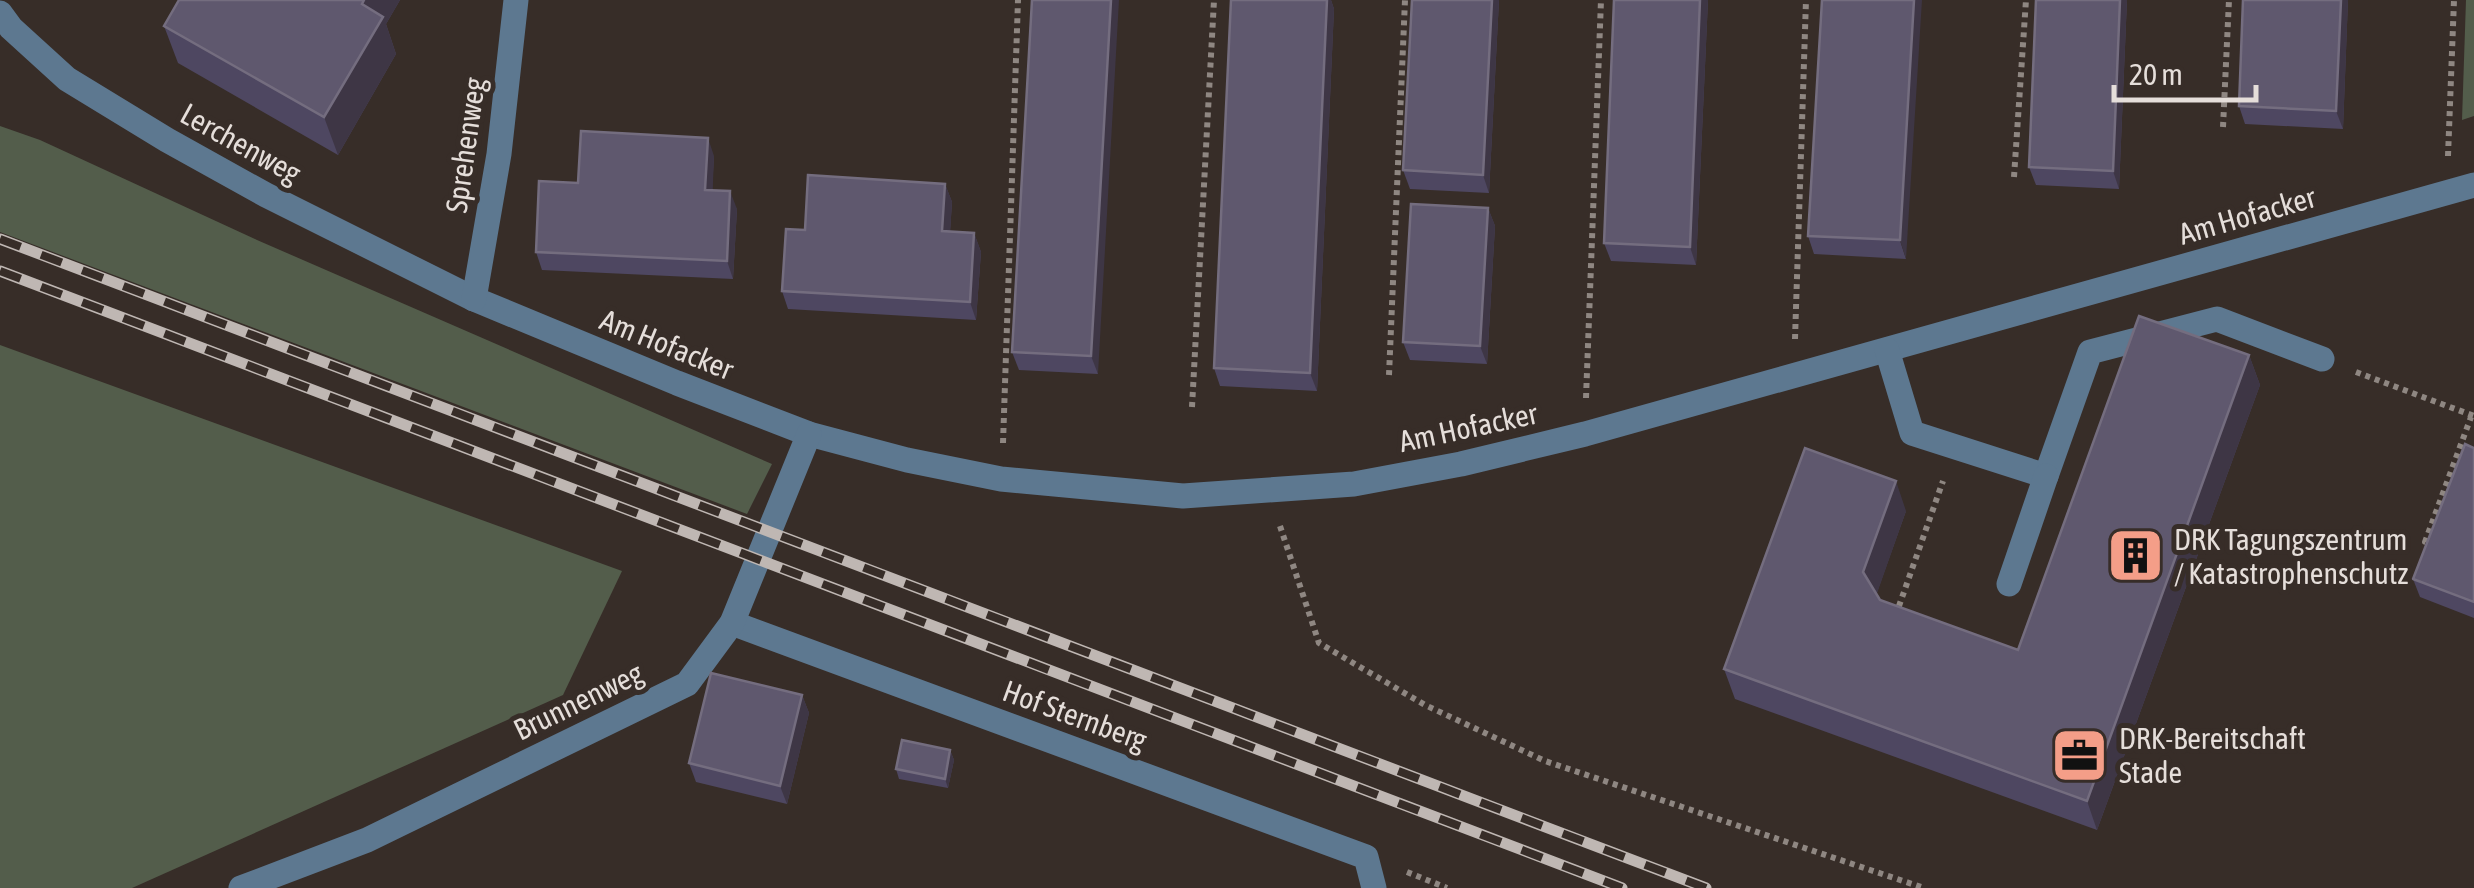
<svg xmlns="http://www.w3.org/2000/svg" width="2474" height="888" font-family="'Asap Condensed',sans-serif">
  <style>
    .green { fill: #535d4b }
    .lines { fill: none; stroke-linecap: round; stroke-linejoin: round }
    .path { stroke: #8f8782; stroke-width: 6; stroke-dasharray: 5 5; stroke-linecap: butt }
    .minor { stroke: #5d7890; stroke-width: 25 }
    .rail-casing { stroke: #bfb7b3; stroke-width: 11 }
    .rail { stroke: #372d28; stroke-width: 8; stroke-dasharray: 22; stroke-linecap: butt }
    .wall { fill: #4e4761 }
    .shaded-wall { fill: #3e3645 }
    .building { fill: #5f586e; stroke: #746d7f; stroke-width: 2.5 }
    .labels { text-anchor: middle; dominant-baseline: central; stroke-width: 10; stroke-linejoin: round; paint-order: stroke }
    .street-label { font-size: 30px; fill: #e5deda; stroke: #372d28 }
    .poi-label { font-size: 30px; fill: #e5deda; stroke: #372d28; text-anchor: start }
  </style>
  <rect width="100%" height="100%" fill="#372d28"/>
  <g class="green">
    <polygon points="2466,0 2474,0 2474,116 2462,120"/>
    <polygon points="0,126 40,140 257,240 772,464 747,514 0,232"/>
    <polygon points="0,345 622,571 563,695 132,888 0,888"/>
  </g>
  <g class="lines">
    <g class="path">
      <polyline points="2223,127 2229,0"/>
      <polyline points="2448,156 2454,0"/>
      <polyline points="2014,177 2026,0"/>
      <polyline points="1795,339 1806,0"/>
      <polyline points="2356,372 2474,416"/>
      <polyline points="1389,375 1405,0"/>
      <polyline points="1586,398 1601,0"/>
      <polyline points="1192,407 1214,0"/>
      <polyline points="1003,443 1018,0"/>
      <polyline points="1280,526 1319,643 1425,705 1545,761 1924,888"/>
      <polyline points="2435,545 2425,542 2471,417"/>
      <polyline points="1890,611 1899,606 1943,481"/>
      <polyline points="1407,872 1447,888"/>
    </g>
    <g class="minor">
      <polyline points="0,13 11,28 67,79 167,140 266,195 474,299 677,383 809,434 907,460 1001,479 1183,496 1354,484 1461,464 1585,434 2474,185"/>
      <polyline points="474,299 499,154 516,0"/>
      <polyline points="1887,350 1912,433 2046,476 2090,352 2217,319 2322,359"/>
      <polyline points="2009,584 2046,476"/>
      <polyline points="732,623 1366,857 1374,888"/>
      <polyline points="241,888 367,840 687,684 732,623 809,434"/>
    </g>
    <defs>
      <g id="rail">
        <polyline points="0,239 1706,888"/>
        <polyline points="0,271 1622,888"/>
      </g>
    </defs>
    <use href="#rail" class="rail-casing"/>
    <use href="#rail" class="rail"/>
  </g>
  <g class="wall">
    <polygon points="179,0 400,0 386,24 396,54 338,155 178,63 164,26"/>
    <polygon points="1032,0 1098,374 1019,370 1012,352"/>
    <polygon points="1231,0 1331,0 1334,9 1317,391 1220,386 1214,368"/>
    <polygon points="1412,0 1499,0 1489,193 1410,189 1403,170"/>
    <polygon points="1614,0 1708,0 1696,265 1611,261 1604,243"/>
    <polygon points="1822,0 1906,259 1814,254 1808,236"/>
    <polygon points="2036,0 2127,0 2119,189 2036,185 2029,167"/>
    <polygon points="2243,0 2348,0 2343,129 2245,124 2239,106"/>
    <polygon points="714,156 712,190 737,209 733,279 542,270 536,252"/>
    <polygon points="945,184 952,202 950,232 974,233 981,252 976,320 788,309 782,291 805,230"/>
    <polygon points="1488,208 1495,226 1487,364 1410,360 1403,342"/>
    <polygon points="2249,355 2260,385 2097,830 1735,699 1724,669 1906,511 1876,595 1880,600 2018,650"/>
    <polygon points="2474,448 2474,618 2420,597 2413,579"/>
    <polygon points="802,695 809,713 787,804 696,782 689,763"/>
    <polygon points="950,750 954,760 948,788 899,779 896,769"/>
  </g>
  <g class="shaded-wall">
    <polygon points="364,0 400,0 386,24 396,54 338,155 324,117"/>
    <polygon points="1111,0 1119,0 1098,374 1091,356"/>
    <polygon points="1327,0 1331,0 1334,9 1317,391 1310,373"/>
    <polygon points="1492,0 1499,0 1489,193 1483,175"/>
    <polygon points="1700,0 1708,0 1696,265 1690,247"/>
    <polygon points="1914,0 1922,0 1906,259 1900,240"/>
    <polygon points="2120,0 2127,0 2119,189 2113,171"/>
    <polygon points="2341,0 2348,0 2343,129 2336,111"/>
    <polygon points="708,138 714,156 712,208 705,190"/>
    <polygon points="945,184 952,202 949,249 942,231"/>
    <polygon points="730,191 737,209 733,279 727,261"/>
    <polygon points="1488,208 1495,226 1487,364 1480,346"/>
    <polygon points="974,233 981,252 976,320 970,302"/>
    <polygon points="2249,355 2260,385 2097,830 2087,801"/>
    <polygon points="1896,481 1906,511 1874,602 1863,572"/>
    <polygon points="802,695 809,713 787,804 780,786"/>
    <polygon points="950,750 954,760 948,788 945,779"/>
  </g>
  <g class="building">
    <polygon points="179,0 364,0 362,4 383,17 324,117 164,26"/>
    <polygon points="1032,0 1111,0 1091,356 1012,352"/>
    <polygon points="1231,0 1327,0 1310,373 1214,368"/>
    <polygon points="1412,0 1492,0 1483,175 1403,170"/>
    <polygon points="1614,0 1700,0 1690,247 1604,243"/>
    <polygon points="1822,0 1914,0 1900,240 1808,236"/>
    <polygon points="2036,0 2120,0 2113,171 2029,167"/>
    <polygon points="2243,0 2341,0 2336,111 2239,106"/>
    <polygon points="581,131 708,138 705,190 730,191 727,261 536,252 539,181 578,183"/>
    <polygon points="808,175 945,184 942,231 974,233 970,302 782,291 786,229 805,230"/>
    <polygon points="1411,204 1488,208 1480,346 1403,342"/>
    <polygon points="2139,316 2249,355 2087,801 1724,669 1805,448 1896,481 1863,572 1880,600 2018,650"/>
    <polygon points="2465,444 2474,448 2474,602 2413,579"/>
    <polygon points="711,673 802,695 780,786 689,763"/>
    <polygon points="902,740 950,750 945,779 896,769"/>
  </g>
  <defs>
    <symbol id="building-square" viewBox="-11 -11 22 22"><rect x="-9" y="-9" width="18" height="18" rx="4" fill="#f49e88" stroke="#372d28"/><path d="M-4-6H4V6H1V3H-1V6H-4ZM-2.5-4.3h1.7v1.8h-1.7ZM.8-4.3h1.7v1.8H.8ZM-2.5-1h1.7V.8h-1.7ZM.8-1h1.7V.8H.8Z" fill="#111"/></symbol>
    <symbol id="office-square" viewBox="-11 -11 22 22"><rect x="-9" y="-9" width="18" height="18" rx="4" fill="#f49e88" stroke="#372d28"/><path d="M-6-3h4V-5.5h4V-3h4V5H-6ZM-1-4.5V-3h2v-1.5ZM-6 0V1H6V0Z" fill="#111"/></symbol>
  </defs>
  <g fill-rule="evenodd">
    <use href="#building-square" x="2104" y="524" width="63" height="63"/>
    <use href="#office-square" x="2048" y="724" width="63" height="63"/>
  </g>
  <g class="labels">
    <g class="street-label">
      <text transform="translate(241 143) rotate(29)">Lerchenweg</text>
      <text transform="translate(465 145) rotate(-82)">Sprehenweg</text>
      <text transform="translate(2247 215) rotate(-16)">Am Hofacker</text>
      <text transform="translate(667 344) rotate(22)">Am Hofacker</text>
      <text transform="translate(1468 427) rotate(-12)">Am Hofacker</text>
      <text transform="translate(578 701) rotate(-26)">Brunnenweg</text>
      <text transform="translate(1075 715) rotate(20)">Hof Sternberg</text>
    </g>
    <g class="poi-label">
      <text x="2174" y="539">DRK Tagungszentrum<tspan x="2174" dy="34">/ Katastrophenschutz</tspan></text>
      <text x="2119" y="738">DRK-Bereitschaft<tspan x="2119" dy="34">Stade</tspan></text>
    </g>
  </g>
  <path d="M2114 85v15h142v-15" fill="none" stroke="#e5deda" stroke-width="5"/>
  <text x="2129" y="85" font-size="30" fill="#e5deda" stroke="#372d28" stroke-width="8" paint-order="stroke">20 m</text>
</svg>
